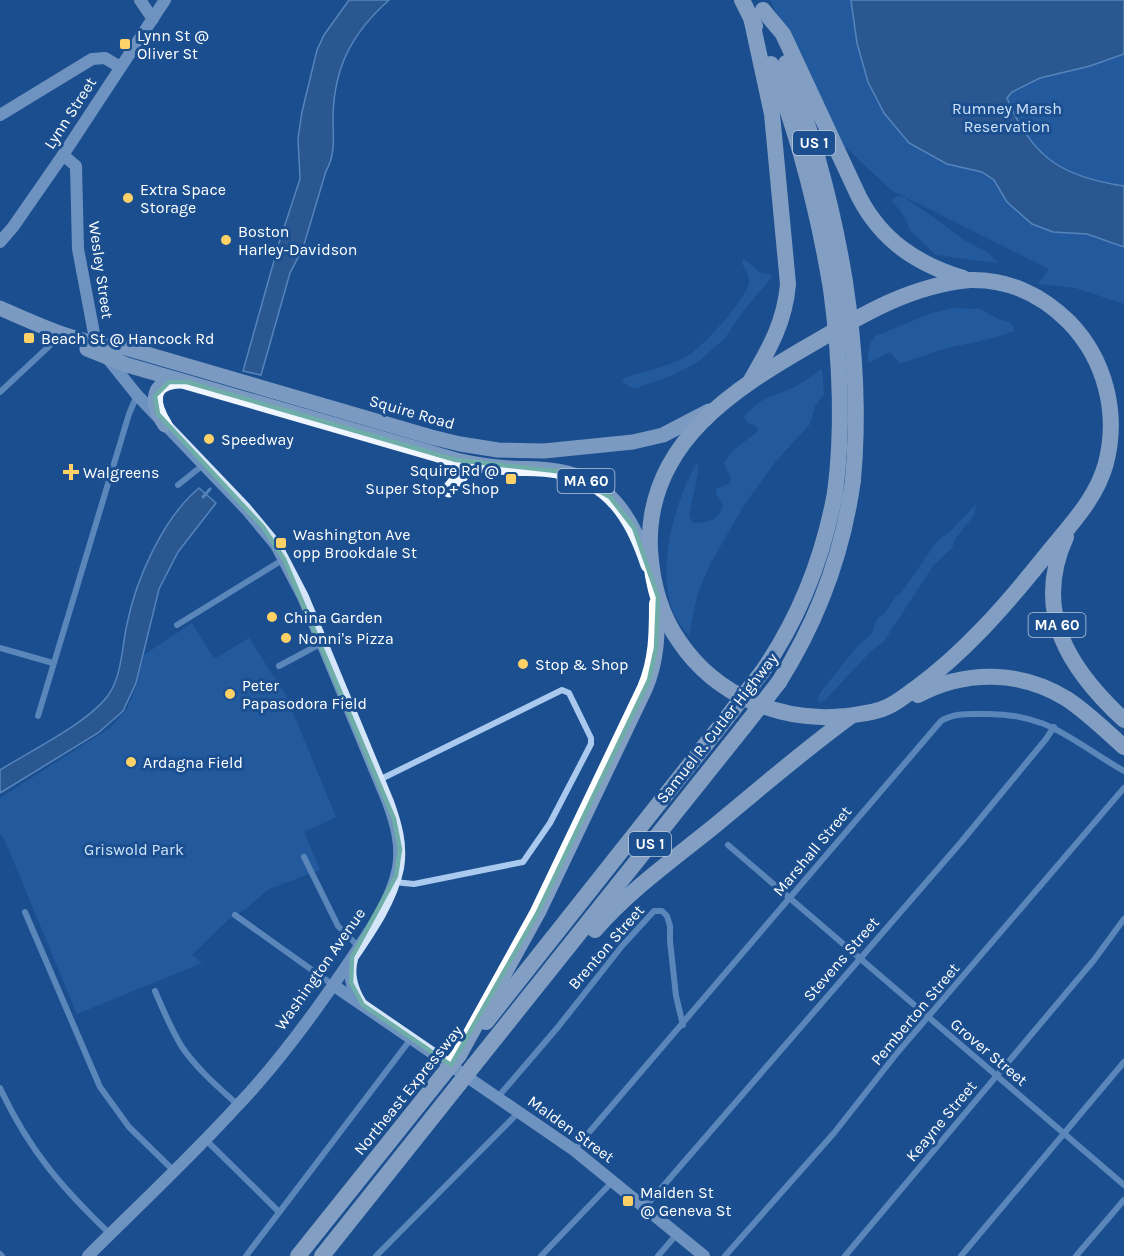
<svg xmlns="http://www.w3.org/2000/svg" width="1124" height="1256" font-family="Karla,sans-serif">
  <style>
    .green { fill: #2e69ad }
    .water { fill: #3c6290; stroke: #9cc4f0; stroke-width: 1.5 }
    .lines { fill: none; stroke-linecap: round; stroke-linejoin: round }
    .stream { stroke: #9cc4f0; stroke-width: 3 }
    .street { stroke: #a9c9ee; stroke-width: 6 }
    .secondary { stroke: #d6e6fa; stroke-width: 12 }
    .primary { stroke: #f0f6ff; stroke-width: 15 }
    .highway { stroke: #fff; stroke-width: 16 }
    .highway-bridge { stroke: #fff; stroke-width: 16 }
    .marked { fill: none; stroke: #6fada8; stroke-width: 4.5; stroke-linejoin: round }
    .poi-dot { fill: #ffd166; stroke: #1b4f8f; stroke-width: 2 }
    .labels { text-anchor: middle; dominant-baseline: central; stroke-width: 6; stroke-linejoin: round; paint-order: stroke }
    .shield { fill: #1b4f8f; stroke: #bbcadd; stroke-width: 1.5 }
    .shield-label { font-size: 15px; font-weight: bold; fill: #fff }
    .poi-label { font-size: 16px; fill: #fff; stroke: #1b4f8f; text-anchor: start }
    .park-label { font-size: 16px; fill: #cfe3fa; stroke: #1b4f8f }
    .street-label { font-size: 16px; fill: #fff; stroke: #1b4f8f }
  </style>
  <rect width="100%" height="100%" fill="#1b4f8f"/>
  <g class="green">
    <polygon points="770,0 1124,0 1124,304 1076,288 1038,284 1049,269 891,190 843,145"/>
    <polygon points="897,196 904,197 943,224 962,239 988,253 998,263 936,255 911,231 903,215 892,200"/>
    <path d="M 743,258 L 761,273 L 769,274 L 772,277 L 743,311 L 725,338 L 698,362 L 673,375 L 636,388 L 633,388 L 622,382 L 624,378 C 644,371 667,367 686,357 C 701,349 746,300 749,283 C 751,273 740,267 743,258 Z"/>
    <path d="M 953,308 L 980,309 L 1000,320 L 1010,322 L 1014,327 L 1013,331 C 990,341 965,343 940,350 C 927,354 914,360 900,363 L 890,352 L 868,363 C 868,353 868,343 876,336 L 932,313 Z"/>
    <path d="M 822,368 L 824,395 L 815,406 L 810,424 L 776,461 L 746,502 L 710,564 L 698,592 L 689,635 C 647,594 672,506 697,463 L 698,472 L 689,516 L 693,523 C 708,522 719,521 723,505 L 716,494 L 716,489 L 729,484 L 731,479 L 724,463 L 732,451 L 756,433 L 758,429 L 754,425 L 747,423 L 744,417 C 762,394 775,398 798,385 C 806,381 815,374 822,368 Z"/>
    <polygon points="976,504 974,515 955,539 952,548 933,566 884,641 870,652 825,700 819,703 818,698 821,692 860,643 871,635 877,619 884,614 896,596 902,592 938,540 951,531"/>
    <polygon points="192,623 214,659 249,638 286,696 336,817 304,832 320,870 269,889 244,910 229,919 192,955 202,963 77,1014 6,843 0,833 0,798 110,728 127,709 136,687 144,655"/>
  </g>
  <g class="water">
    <path d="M 349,0 L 389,0 C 352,33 334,67 333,117 C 333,136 336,154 326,171 L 303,248 L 290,273 L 261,375 L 243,371 L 279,243 L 300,179 L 298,138 L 302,112 L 317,50 L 324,35 Z"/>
    <path d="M 851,0 L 1124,0 L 1124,54 L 1090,66 L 1040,78 L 1012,92 L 1007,98 C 1031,157 1062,177 1124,186 L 1124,247 L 1087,234 L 1053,232 L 1032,224 L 1007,202 L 994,180 L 982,172 L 947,164 L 909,143 L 884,113 L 868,82 L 857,43 Z"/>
    <path d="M 199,488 L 216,503 L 178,552 L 159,589 L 136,683 L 123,711 L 98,733 L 0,793 L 0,770 C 30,751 90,722 109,694 C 122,675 122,646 127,624 C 136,579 163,518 199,488 Z"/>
  </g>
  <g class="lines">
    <polyline class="stream" points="203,497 210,489"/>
    <g class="street">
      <polyline points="0,392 61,335"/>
      <polyline points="178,485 203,465"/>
      <polyline points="177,625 284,559"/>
      <polyline points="0,648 53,663"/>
      <polyline points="279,666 322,643"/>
      <polyline points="38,716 129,414 137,395"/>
      <polyline points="379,780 562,690 569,693 591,738 591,744 550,823 523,862 414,884 394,882"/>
      <polyline points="728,845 1124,1185"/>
      <polyline points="304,857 338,926 359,947"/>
      <polyline points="25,912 100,1087 129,1127 173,1170"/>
      <polyline points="235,915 333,985"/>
      <path d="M 155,991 C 163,1010 171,1029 182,1047 C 197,1069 218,1087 238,1105"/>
      <path d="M 0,1088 C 29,1150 61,1187 110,1234"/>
      <polyline points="498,1097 558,1027 622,946 654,911 662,911 667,916 670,926 670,941 676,996 683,1025"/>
      <polyline points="205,1139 279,1212"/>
      <path d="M 574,1150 L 941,721 C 954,713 968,714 982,714 C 1048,712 1071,741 1124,771"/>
      <polyline points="645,1207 962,841 1046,739 1054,727"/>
      <polyline points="0,1254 2,1256"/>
      <polyline points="246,1256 407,1044"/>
      <polyline points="376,1256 519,1112"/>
      <polyline points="541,1256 613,1181"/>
      <polyline points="658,1256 677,1234"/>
      <polyline points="725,1256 834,1133 897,1053 1124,788"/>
      <polyline points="845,1256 1094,960 1124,919"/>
      <polyline points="961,1256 1124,1062"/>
      <polyline points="1076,1256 1124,1200"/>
    </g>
    <g class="secondary">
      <polyline points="140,0 153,19"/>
      <polyline points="0,115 92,59 105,58 120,67"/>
      <path d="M 63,155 L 76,166 L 78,249 L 96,344 L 137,395 L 246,509 L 276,545 L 303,597 L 388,802 C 396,824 402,845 398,868 C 391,904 365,938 345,968 C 313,1015 278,1063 239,1104 C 191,1157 138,1206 88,1256"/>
      <polyline points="0,242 13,227 63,155 165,0"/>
      <path d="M 352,959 C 348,974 352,989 360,1002"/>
      <polyline points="333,985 574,1150 704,1256"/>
    </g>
    <g class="primary">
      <path d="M 0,308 C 43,327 79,344 126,348 L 431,437 L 460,444 L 498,450 L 544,451 L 633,442 L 663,435 L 709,411"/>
      <path d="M 87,349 L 127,365 L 456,460 C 474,464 492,467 511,468 C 526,469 542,468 557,471 C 610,480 633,519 648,565"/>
      <path d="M 165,425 C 152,405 148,382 180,381"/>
      <polyline points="449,490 463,473 481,465"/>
    </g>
    <g class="highway">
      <polyline points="742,0 755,26"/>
      <path d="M 763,10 L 783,34 L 859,197 C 882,241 917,264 963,278"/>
      <path d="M 751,17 L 772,114 L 788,284 C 785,321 770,348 751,380"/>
      <path d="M 786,63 C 813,134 833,207 845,282"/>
      <path d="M 771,64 C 799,137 818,211 831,289"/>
      <path d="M 970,280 C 1008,279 1042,295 1069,322 C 1105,359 1119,413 1106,463 C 1096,501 1066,529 1042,560 C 1005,606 964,653 916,688 C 907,694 897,703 887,707 C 875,713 860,714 847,716 C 781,723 716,696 679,641 C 660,614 652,582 650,550 C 645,443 735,388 817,341 C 865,313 913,285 970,280 Z"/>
      <path d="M 1066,537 C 1032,612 1069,669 1124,720"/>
      <path d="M 762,672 C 800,617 823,558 835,493"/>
      <path d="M 779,682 C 818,620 843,552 853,480"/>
      <path d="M 918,695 C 965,670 1021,670 1067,699 C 1088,713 1106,731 1124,747"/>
      <path d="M 595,930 C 629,891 672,860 712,828 C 758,790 803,751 851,716"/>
      <polyline points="486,1022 725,720"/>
      <path d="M 459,1055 L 538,912 L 645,688 C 657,660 657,633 657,604"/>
      <polyline points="474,1065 743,728"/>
      <polyline points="298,1256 442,1076"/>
      <polyline points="322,1256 459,1084"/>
    </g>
    <g class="highway-bridge">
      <path d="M 845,282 C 855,347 859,414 853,480"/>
      <path d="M 831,289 C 840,356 844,425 835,493"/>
      <polyline points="725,720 762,672"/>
      <polyline points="743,728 779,682"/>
      <polyline points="442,1076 459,1055"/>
      <polyline points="459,1084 474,1065"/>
    </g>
  </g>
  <path d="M0 0H1124V1256H0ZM 169,382 L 187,382 L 456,460 L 565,472 L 610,497 L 634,528 L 658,597 L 656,648 L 649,680 L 538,912 L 451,1065 L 363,1005 L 351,983 L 352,957 L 396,876 L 400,849 L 394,819 L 284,559 L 263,527 L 158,414 L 155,396 Z" fill="#1b4f8f" fill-opacity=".55" fill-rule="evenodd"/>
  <path class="marked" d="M 169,382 L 187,382 L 456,460 L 565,472 L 610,497 L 634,528 L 658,597 L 656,648 L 649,680 L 538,912 L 451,1065 L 363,1005 L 351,983 L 352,957 L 396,876 L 400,849 L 394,819 L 284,559 L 263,527 L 158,414 L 155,396 Z"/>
  <g class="poi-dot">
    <rect x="119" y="38" width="12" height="12" rx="3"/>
    <circle cx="128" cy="198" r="6"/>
    <circle cx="226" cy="240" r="6"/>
    <rect x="23" y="332" width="12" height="12" rx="3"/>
    <circle cx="209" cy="439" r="6"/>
    <path d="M68 463h6v6h6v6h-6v6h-6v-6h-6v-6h6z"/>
    <rect x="505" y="473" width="12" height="12" rx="3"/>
    <rect x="275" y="537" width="12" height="12" rx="3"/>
    <circle cx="272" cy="617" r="6"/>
    <circle cx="286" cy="638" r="6"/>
    <circle cx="523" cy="664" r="6"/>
    <circle cx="230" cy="694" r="6"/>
    <circle cx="131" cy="762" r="6"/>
    <rect x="622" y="1195" width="12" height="12" rx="3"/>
  </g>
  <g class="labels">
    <g class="shield">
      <rect x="793" y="131" width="42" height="24" rx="4.5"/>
      <rect x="557.5" y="469" width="57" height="24" rx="4.5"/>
      <rect x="1028.5" y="613" width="57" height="24" rx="4.5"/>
      <rect x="629" y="832" width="42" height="24" rx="4.5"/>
    </g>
    <g class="shield-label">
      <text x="814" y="143">US 1</text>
      <text x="586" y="481">MA 60</text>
      <text x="1057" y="625">MA 60</text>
      <text x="650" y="844">US 1</text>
    </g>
    <g class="poi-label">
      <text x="137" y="35">Lynn St @<tspan x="137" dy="18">Oliver St</tspan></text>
      <text x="140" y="189">Extra Space<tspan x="140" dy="18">Storage</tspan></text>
      <text x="238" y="231">Boston<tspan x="238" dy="18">Harley-Davidson</tspan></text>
      <text x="41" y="338">Beach St @ Hancock Rd</text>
      <text x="221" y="439">Speedway</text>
      <text x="499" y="470" text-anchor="end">Squire Rd @<tspan x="499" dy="18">Super Stop + Shop</tspan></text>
      <text x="83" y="472">Walgreens</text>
      <text x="293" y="534">Washington Ave<tspan x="293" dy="18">opp Brookdale St</tspan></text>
      <text x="284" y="617">China Garden</text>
      <text x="298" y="638">Nonni's Pizza</text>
      <text x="535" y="664">Stop &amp; Shop</text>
      <text x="242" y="685">Peter<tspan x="242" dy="18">Papasodora Field</tspan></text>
      <text x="143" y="762">Ardagna Field</text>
      <text x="640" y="1192">Malden St<tspan x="640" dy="18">@ Geneva St</tspan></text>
    </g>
    <g class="park-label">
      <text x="1007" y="108">Rumney Marsh<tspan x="1007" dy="18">Reservation</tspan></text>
      <text x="134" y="849">Griswold Park</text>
    </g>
    <g class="street-label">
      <text transform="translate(70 113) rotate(-57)">Lynn Street</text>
      <text transform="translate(101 270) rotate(82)">Wesley Street</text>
      <text transform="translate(412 412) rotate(16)">Squire Road</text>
      <text transform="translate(717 728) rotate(-52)">Samuel R. Cutler Highway</text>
      <text transform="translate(812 851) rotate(-50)">Marshall Street</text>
      <text transform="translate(606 947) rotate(-49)">Brenton Street</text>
      <text transform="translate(841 959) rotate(-49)">Stevens Street</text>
      <text transform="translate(320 969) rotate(-55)">Washington Avenue</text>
      <text transform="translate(915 1014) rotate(-50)">Pemberton Street</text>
      <text transform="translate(989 1052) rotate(40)">Grover Street</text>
      <text transform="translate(408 1090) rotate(-51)">Northeast Expressway</text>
      <text transform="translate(941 1121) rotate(-50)">Keayne Street</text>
      <text transform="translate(571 1129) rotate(36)">Malden Street</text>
    </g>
  </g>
</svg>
